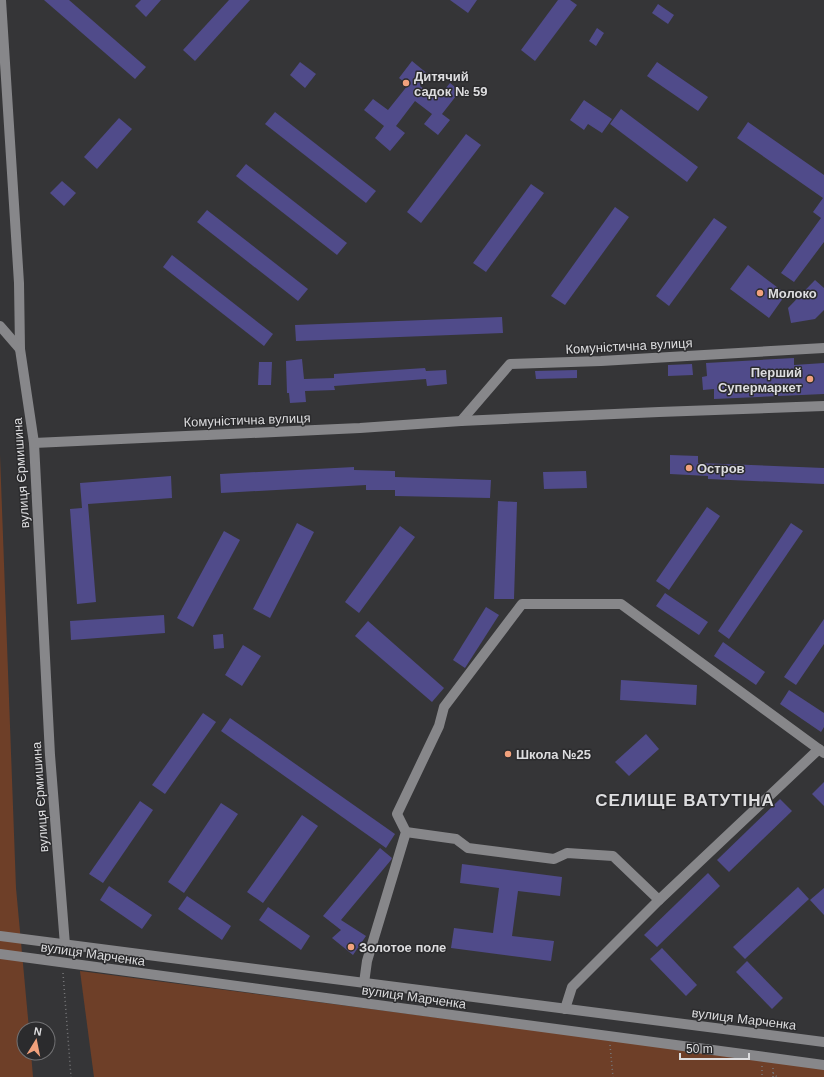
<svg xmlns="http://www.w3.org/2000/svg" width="824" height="1077" font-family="Arial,sans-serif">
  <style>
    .green { fill: #6e3f28 }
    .building { fill: #504b8a }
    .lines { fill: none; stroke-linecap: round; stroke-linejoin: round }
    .path { stroke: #767678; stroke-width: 1.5; stroke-dasharray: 1 3; stroke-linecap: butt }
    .minor { stroke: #87878a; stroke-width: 10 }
    .poi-dot { fill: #f1a17c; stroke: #2b2b2d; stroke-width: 1.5 }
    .labels { text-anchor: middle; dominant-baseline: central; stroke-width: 3; stroke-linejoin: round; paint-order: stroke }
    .poi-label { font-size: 13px; font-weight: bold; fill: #dddddf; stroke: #2b2b2d; text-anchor: start }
    .street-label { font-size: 13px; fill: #dddddf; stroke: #2b2b2d }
    .district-label { font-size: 17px; font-weight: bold; letter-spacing: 1px; fill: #dddddf; stroke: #2b2b2d }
  </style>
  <rect width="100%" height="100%" fill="#353537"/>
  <g class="green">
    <polygon points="0,455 16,888 29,1029 24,1029 24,1053 31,1053 33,1077 0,1077"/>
    <polygon points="80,971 824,1068 824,1077 94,1077"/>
  </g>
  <g class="building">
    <polygon points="44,0 69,0 146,67 135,79"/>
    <polygon points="141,0 161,0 146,17 135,6"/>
    <polygon points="229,0 250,0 195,61 183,50"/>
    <polygon points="450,0 477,0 468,13"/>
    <polygon points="558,0 570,0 577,5 535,61 521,50"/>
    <polygon points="658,4 674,15 668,24 652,13"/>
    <polygon points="597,28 604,33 596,46 589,41"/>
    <polygon points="412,61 429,75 420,86 437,99 450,83 460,91 442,114 450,120 438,135 424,124 432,114 415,101 396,126 405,133 390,151 375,138 384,126 364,110 373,99 388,110 408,85 399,78"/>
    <polygon points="300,62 316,74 305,88 290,75"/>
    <polygon points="657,62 708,97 698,111 647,76"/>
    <polygon points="584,100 612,119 602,133 588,124 584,130 570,120"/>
    <polygon points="621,109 698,167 687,182 610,124"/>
    <polygon points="275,112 376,191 366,203 265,124"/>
    <polygon points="119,118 132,129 97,169 84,157"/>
    <polygon points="748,122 824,175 824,242 794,282 781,273 821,218 813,212 823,198 737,138"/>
    <polygon points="466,134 481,145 421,223 407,212"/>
    <polygon points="246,164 347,243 337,255 236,176"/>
    <polygon points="62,181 76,193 64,206 50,193"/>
    <polygon points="531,184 544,193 486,272 473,263"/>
    <polygon points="615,207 629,217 565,305 551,296"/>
    <polygon points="207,210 308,289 298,301 197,222"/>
    <polygon points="714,218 727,227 669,306 656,296"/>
    <polygon points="172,255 273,334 264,346 163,267"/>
    <polygon points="748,265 786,294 769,318 730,289"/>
    <polygon points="815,280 824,288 824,310 815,319 791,323 788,308"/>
    <polygon points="502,317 503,333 296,341 295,325"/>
    <polygon points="794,358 794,365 824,363 824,394 714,399 714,389 703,390 702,377 707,376 706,363"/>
    <polygon points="302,359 304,379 334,378 334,374 425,368 426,371 446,370 447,384 427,386 426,379 334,386 335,390 305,391 306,402 290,403 289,393 287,393 286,361"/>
    <polygon points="259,362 272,362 271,385 258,385"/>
    <polygon points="692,364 693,375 668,376 668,365"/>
    <polygon points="577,370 577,378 536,379 535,371"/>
    <polygon points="670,455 698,456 698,463 824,468 824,484 708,479 708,476 670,474"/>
    <polygon points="354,467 354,470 395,471 395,477 491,480 490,498 395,496 395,490 366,490 366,485 221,493 220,474"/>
    <polygon points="586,471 587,488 544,489 543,472"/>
    <polygon points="171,476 172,498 88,504 96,602 77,604 70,509 82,508 80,483"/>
    <polygon points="498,501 517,502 514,599 494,599"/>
    <polygon points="707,507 720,516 669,590 656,581"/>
    <polygon points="297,523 314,532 270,618 253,609"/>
    <polygon points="791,523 803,531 729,639 718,631"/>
    <polygon points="400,526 415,537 359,613 345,602"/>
    <polygon points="224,531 240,540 193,627 177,618"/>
    <polygon points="665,593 708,622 699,635 656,606"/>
    <polygon points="486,607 499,615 465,668 453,660"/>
    <polygon points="164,615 165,633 71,640 70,621"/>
    <polygon points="824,619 824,644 796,685 784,677"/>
    <polygon points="368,621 444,688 432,702 355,636"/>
    <polygon points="223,634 224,648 214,649 213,635"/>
    <polygon points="723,642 765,672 756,685 714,656"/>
    <polygon points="243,645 261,656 242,686 225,675"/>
    <polygon points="621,680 697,685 696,705 620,700"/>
    <polygon points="789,690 824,713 824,727 821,732 780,704"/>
    <polygon points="203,713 216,722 165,794 152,785"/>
    <polygon points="230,718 395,834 386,848 221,731"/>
    <polygon points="646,734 659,749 629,776 615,762"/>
    <polygon points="824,782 824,806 812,794"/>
    <polygon points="780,799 792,811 729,872 717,860"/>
    <polygon points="140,801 153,810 103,883 89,874"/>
    <polygon points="221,803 238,814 184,893 168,882"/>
    <polygon points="302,815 318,826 263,903 247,892"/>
    <polygon points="380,848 392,858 391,860 341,920 366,936 353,955 332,938 341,930 323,916"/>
    <polygon points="462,864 562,877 560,896 518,891 512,936 554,941 551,961 451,948 454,928 493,933 499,888 460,883"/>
    <polygon points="708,873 720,886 657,947 644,935"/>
    <polygon points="109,886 152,915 142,929 100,900"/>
    <polygon points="798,887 809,899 745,959 733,947"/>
    <polygon points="824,888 824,915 810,900"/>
    <polygon points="187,896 231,926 222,940 178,909"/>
    <polygon points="268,907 310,936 301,950 259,920"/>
    <polygon points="662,948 697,985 686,996 650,959"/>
    <polygon points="747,961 783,998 772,1009 736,972"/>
  </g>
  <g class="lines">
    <g class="path">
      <polyline points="63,973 71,1077"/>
      <polyline points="610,1045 613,1077"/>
      <polyline points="762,1066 762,1077"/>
      <polyline points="773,1073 777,1077"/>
      <polyline points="773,1077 773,1068"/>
    </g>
    <g class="minor">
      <polyline points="1,0 19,283 20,349 34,443 50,755 65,945"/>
      <polyline points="0,326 20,349"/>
      <polyline points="461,421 510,364 601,361 824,348"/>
      <polyline points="34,443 360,428 461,421 659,412 824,406"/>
      <polyline points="406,832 456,839 468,848 554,859 567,853 613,856 659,900"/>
      <polyline points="0,936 824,1042"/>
      <polyline points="0,954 824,1065"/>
      <polyline points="364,983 367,961 406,832 397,814 439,726 444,707 522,604 621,604 824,753"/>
      <polyline points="565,1009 572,987 659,900 819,749"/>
    </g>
  </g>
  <g class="poi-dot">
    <circle cx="406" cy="83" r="4"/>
    <circle cx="760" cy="293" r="4"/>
    <circle cx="810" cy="379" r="4"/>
    <circle cx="689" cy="468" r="4"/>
    <circle cx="508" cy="754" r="4"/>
    <circle cx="351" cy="947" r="4"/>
  </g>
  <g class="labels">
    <g class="poi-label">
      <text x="414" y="76">Дитячий<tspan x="414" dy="15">садок № 59</tspan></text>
      <text x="768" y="293">Молоко</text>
      <text x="802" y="372" text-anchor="end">Перший<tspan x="802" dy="15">Супермаркет</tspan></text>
      <text x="697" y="468">Остров</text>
      <text x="516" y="754">Школа №25</text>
      <text x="359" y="947">Золотое поле</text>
    </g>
    <g class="street-label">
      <text transform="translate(629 346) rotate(-3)">Комуністична вулиця</text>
      <text transform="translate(247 420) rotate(-2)">Комуністична вулиця</text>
      <text transform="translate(21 473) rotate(-94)">вулиця Єрмишина</text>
      <text transform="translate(40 797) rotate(-94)">вулиця Єрмишина</text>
      <text transform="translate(93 954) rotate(8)">вулиця Марченка</text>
      <text transform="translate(414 997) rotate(8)">вулиця Марченка</text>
      <text transform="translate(744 1019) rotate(7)">вулиця Марченка</text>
    </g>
    <g class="district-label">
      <text x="685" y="800">СЕЛИЩЕ ВАТУТІНА</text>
    </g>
  </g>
  <g transform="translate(36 1041) rotate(10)"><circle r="19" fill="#2b2b2d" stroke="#727274"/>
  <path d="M0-3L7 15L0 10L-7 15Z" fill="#f1a17c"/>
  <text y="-6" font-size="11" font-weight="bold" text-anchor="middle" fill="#dddddf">N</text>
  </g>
  <path d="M680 1053v6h69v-6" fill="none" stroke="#dddddf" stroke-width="2"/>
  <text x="686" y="1053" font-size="12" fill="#dddddf" stroke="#2b2b2d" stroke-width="3" paint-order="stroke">50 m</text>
</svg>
